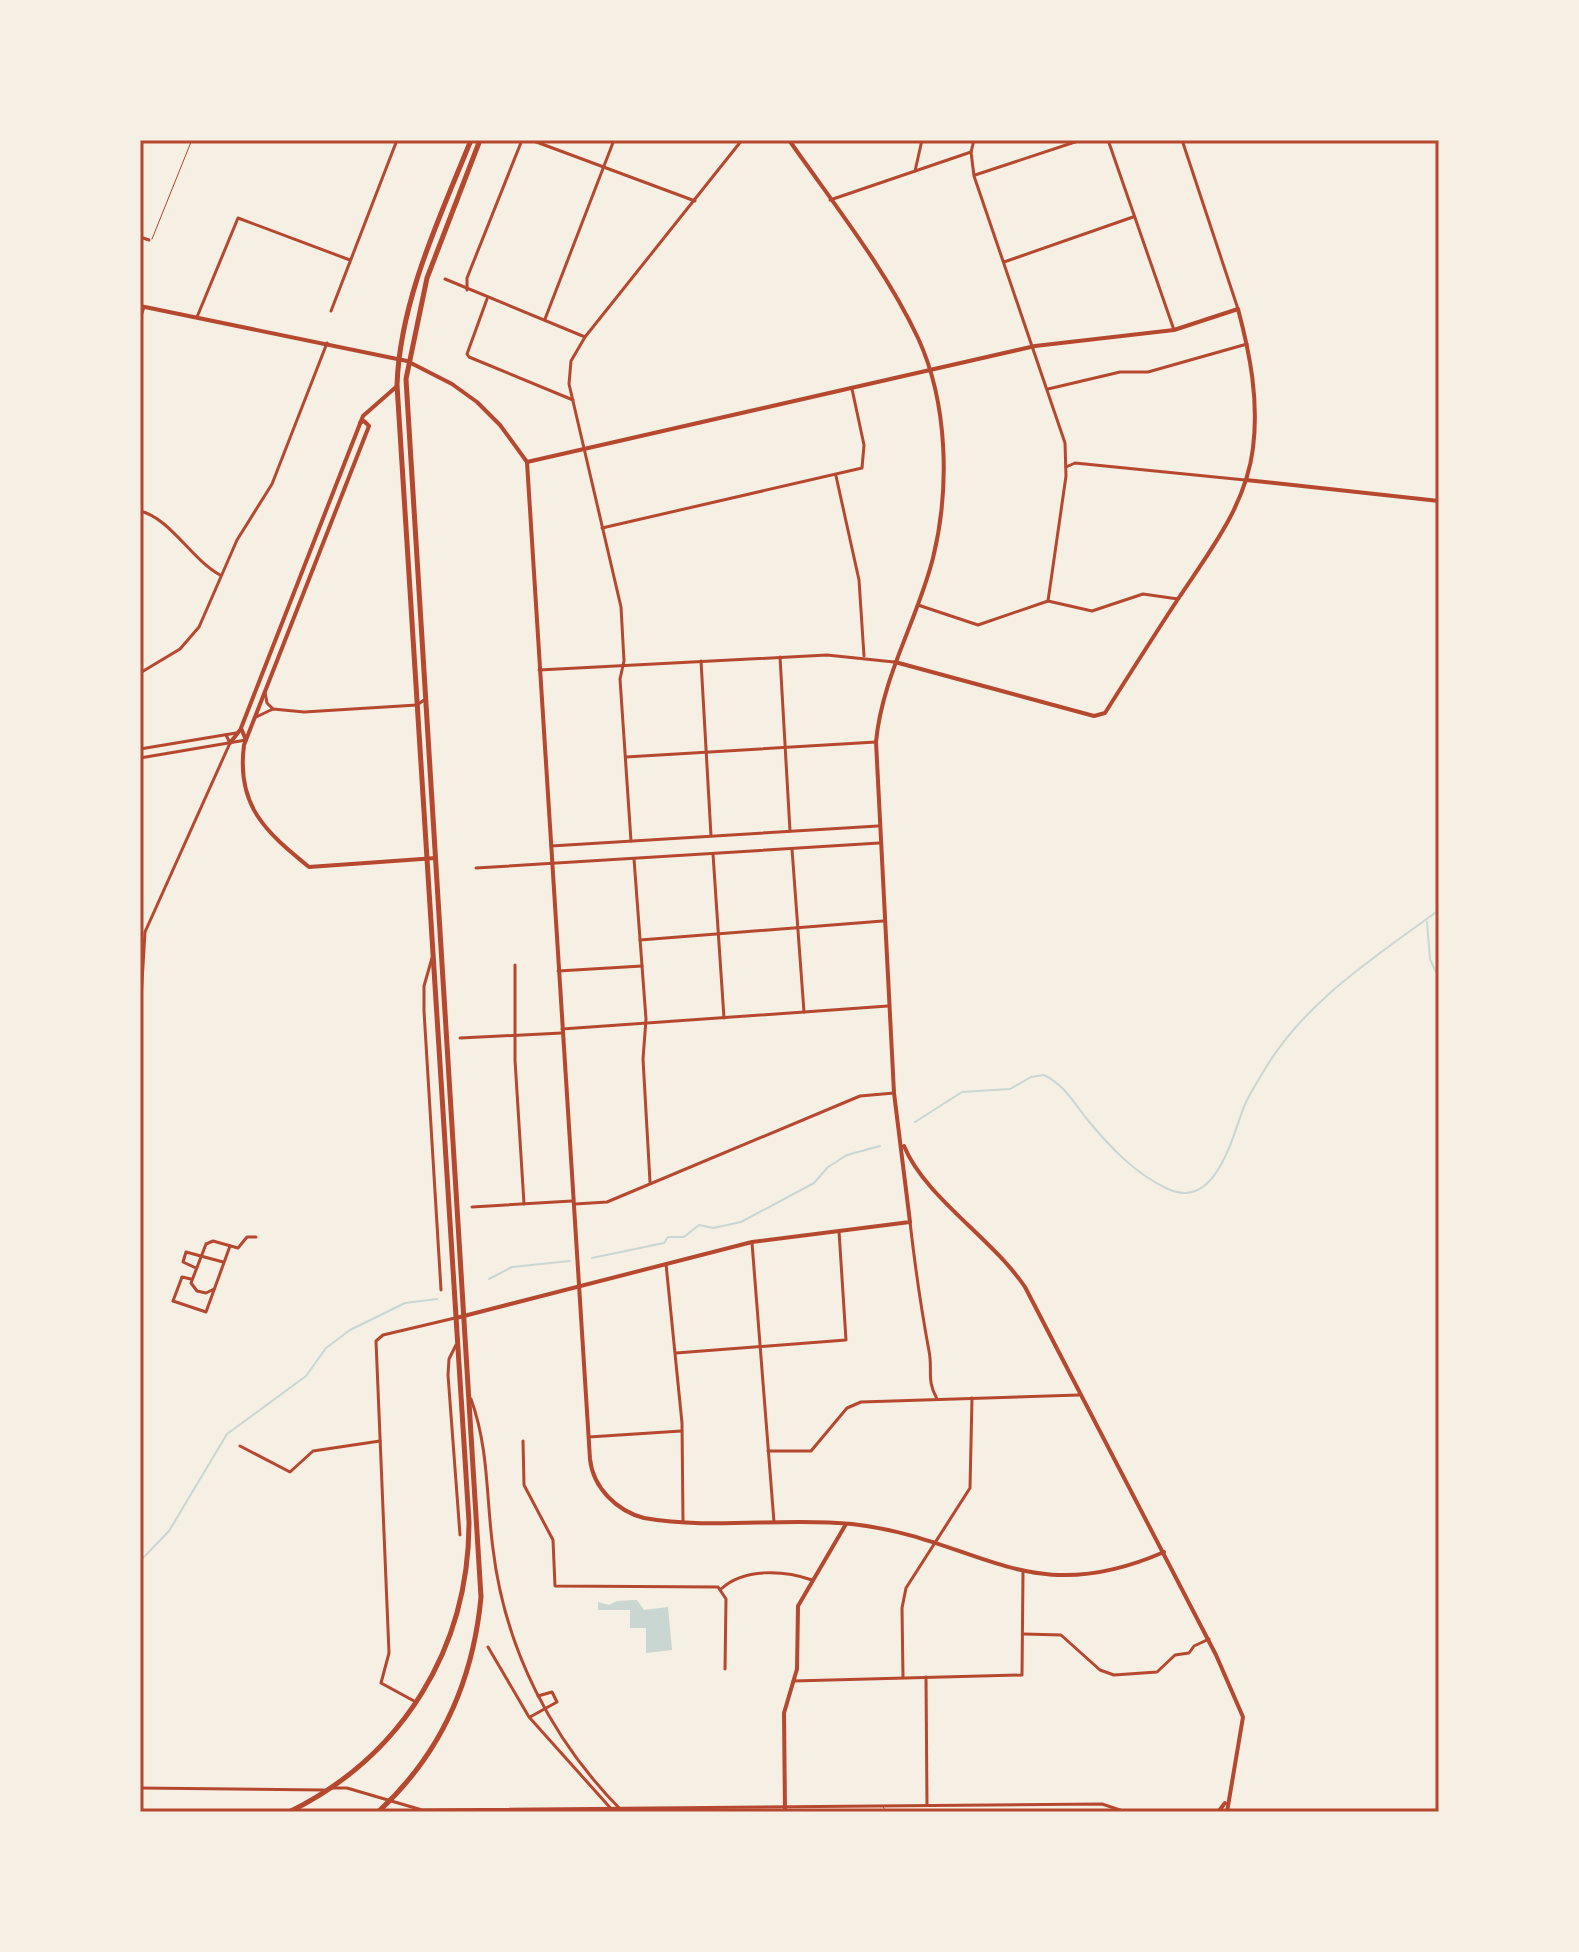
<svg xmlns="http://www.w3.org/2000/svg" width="1579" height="1952" font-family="Lato,sans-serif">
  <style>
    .water { fill: #c9d6d2 }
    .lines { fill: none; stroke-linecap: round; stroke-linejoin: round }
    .stream { stroke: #c9d6d2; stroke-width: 2 }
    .service { stroke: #b5482f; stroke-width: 1 }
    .minor { stroke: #b5482f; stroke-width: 3 }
    .tertiary { stroke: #b5482f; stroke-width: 4 }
    .primary { stroke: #b5482f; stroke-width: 5 }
    .neatline { fill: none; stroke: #b5482f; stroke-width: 3 }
  </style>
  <rect width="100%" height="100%" fill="#f6efe4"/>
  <polygon class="water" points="637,1600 644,1610 668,1607 672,1650 646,1653 646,1628 630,1628 630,1610 598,1610 598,1602 609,1605 617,1601"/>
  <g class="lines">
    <g class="stream">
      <polyline points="1427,922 1430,959 1439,979"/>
      <path d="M 915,1122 L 962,1092 L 1010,1089 L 1031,1077 L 1044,1075 C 1063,1084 1073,1101 1086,1118 C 1109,1146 1135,1174 1168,1189 C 1214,1210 1231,1142 1242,1112 C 1246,1099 1255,1086 1262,1074 C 1303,1002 1374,958 1439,910"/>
      <polyline points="592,1258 664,1243 668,1237 684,1237 699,1225 713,1228 741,1222 814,1183 828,1167 847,1155 880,1146"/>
      <polyline points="489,1279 512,1267 570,1261"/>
      <polyline points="140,1561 169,1531 227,1434 306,1376 326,1348 350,1330 405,1303 437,1299"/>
      <polyline points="1434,1812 1439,1803"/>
    </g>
    <g class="service">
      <polyline points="152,239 191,142 185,140"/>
      <polyline points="883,1807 887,1812"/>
    </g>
    <g class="minor">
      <polyline points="531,140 695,201"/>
      <polyline points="974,140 971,152 974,176 1065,443 1066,476 1048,601"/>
      <polyline points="1108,140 1174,330"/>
      <polyline points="1182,140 1238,309"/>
      <polyline points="915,171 922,140"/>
      <polyline points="975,175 1081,140"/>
      <polyline points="830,200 971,152"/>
      <polyline points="140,237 149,240"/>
      <polyline points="1004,262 1133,217"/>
      <polyline points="445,279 585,337"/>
      <polyline points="467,290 467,278 522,140"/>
      <polyline points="487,299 467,354 469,357 573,400"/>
      <polyline points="331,311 397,140"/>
      <polyline points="197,317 238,218 350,260"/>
      <polyline points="140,319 144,307"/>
      <polyline points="545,319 614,140"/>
      <polyline points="1048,389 1120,372 1148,372 1247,344"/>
      <polyline points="1066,467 1075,463 1245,480"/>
      <polyline points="836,476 859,580 864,656"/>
      <path d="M 140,511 C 170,518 191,559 220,575"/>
      <polyline points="602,528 862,468 864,445 852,389"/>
      <polyline points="918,605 978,625 1048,601 1092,611 1143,594 1178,599"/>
      <polyline points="780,657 790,831"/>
      <polyline points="701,661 711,836"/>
      <polyline points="539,670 827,655 894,662"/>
      <polyline points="140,673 180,649 199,627 237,540 272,484 327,343"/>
      <polyline points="265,692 267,703 273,709"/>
      <polyline points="256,717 273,709 304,712 417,705 424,700"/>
      <polyline points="140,749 236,733"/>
      <polyline points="626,757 876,742"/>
      <polyline points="140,758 246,740"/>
      <polyline points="631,841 620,679 624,661 621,607 569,384 571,361 585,337 742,140"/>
      <polyline points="551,846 878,826"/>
      <polyline points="792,849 804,1012"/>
      <polyline points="713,854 724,1018"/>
      <polyline points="634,859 646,1019 643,1059 650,1182"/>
      <polyline points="476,868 879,843"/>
      <polyline points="640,940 883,921"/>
      <polyline points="432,958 424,986 424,1011 441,1290"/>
      <polyline points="515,965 515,1060 524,1204"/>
      <polyline points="558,971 642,966"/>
      <polyline points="140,1016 145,932 230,743 226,735"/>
      <polyline points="562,1029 888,1006"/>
      <polyline points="460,1038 562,1033"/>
      <polyline points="575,1204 607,1202 860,1096 894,1093"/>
      <polyline points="472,1207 572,1201"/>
      <path d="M 910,1222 C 915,1266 921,1308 929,1351 C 933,1371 926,1379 937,1399"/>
      <polyline points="752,1243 774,1522"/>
      <polyline points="666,1264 682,1423 683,1521"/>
      <polyline points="196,1268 183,1262 186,1252 223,1262"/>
      <polyline points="191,1279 182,1277 173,1301 206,1312 230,1246"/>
      <polyline points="214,1289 206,1293 197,1291 191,1283 206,1244 213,1241 238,1248 247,1237 256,1237"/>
      <polyline points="456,1345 449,1359 448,1375 460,1535"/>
      <polyline points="676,1353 846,1340 839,1231"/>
      <path d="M 471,1399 C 489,1449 486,1497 493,1549 C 505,1649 552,1741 623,1812"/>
      <polyline points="589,1437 681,1431"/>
      <polyline points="523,1441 524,1485 553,1540 555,1586 718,1587 726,1599 725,1669"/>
      <polyline points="240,1446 290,1472 313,1451 380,1441"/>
      <polyline points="768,1451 811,1451 847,1408 861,1402 1079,1395"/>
      <path d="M 721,1589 C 743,1568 784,1570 812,1580"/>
      <polyline points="1024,1634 1061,1635 1100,1670 1114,1675 1157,1672 1175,1655 1189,1653 1194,1646 1209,1639"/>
      <polyline points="488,1647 529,1717 614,1812"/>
      <polyline points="903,1677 902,1608 906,1588 970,1488 972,1398"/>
      <polyline points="926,1677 927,1805"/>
      <polyline points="793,1681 1022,1675 1023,1573"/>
      <polyline points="414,1701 381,1683 389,1653 376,1341 383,1335 455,1318"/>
      <polyline points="530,1717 557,1702 552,1692 538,1696"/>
      <polyline points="140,1788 324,1790"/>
      <polyline points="332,1788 347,1788 422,1810 1102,1804 1126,1812"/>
    </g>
    <g class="tertiary">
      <path d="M 140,306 L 407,361 L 452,384 L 477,402 L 500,425 L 527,462 L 590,1459 C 593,1488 617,1511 644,1518 C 712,1530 783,1517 852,1524 C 978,1538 1027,1612 1164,1552"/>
      <path d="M 360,423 L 364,421 L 369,426 L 244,745 C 236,806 266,832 309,867 L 436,858"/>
      <path d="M 527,462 L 1035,346 L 1174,330 L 1238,309 C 1250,354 1259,400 1253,448 C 1246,506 1209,552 1178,599 C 1153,637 1129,675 1105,713 L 1094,716 L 895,662"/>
      <polyline points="1246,480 1439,501"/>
      <polyline points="246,740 241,728 363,416 396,387"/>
      <polyline points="230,743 240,730"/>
      <path d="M 904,1146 C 925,1197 991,1237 1025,1287 L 1216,1655 L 1243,1717 L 1227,1812"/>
      <path d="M 456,1318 L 752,1242 L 910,1222 L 894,1093 L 876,742 C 882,677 917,621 933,558 C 950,489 948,403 918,338 C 885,268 833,203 789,140"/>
      <polyline points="785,1812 784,1713 797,1669 798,1606 846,1524"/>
      <polyline points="1218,1812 1225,1803"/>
    </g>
    <g class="primary">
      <path d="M 289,1812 C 403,1756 469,1648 469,1522 L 397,385 C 400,300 440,217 471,140"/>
      <path d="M 378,1812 C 441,1754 473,1682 481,1597 L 406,379 L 427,278 L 480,140"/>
    </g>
  </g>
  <rect width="1579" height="1952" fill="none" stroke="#f6efe4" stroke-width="284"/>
  <rect x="142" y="142" width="1295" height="1668" class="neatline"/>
</svg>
